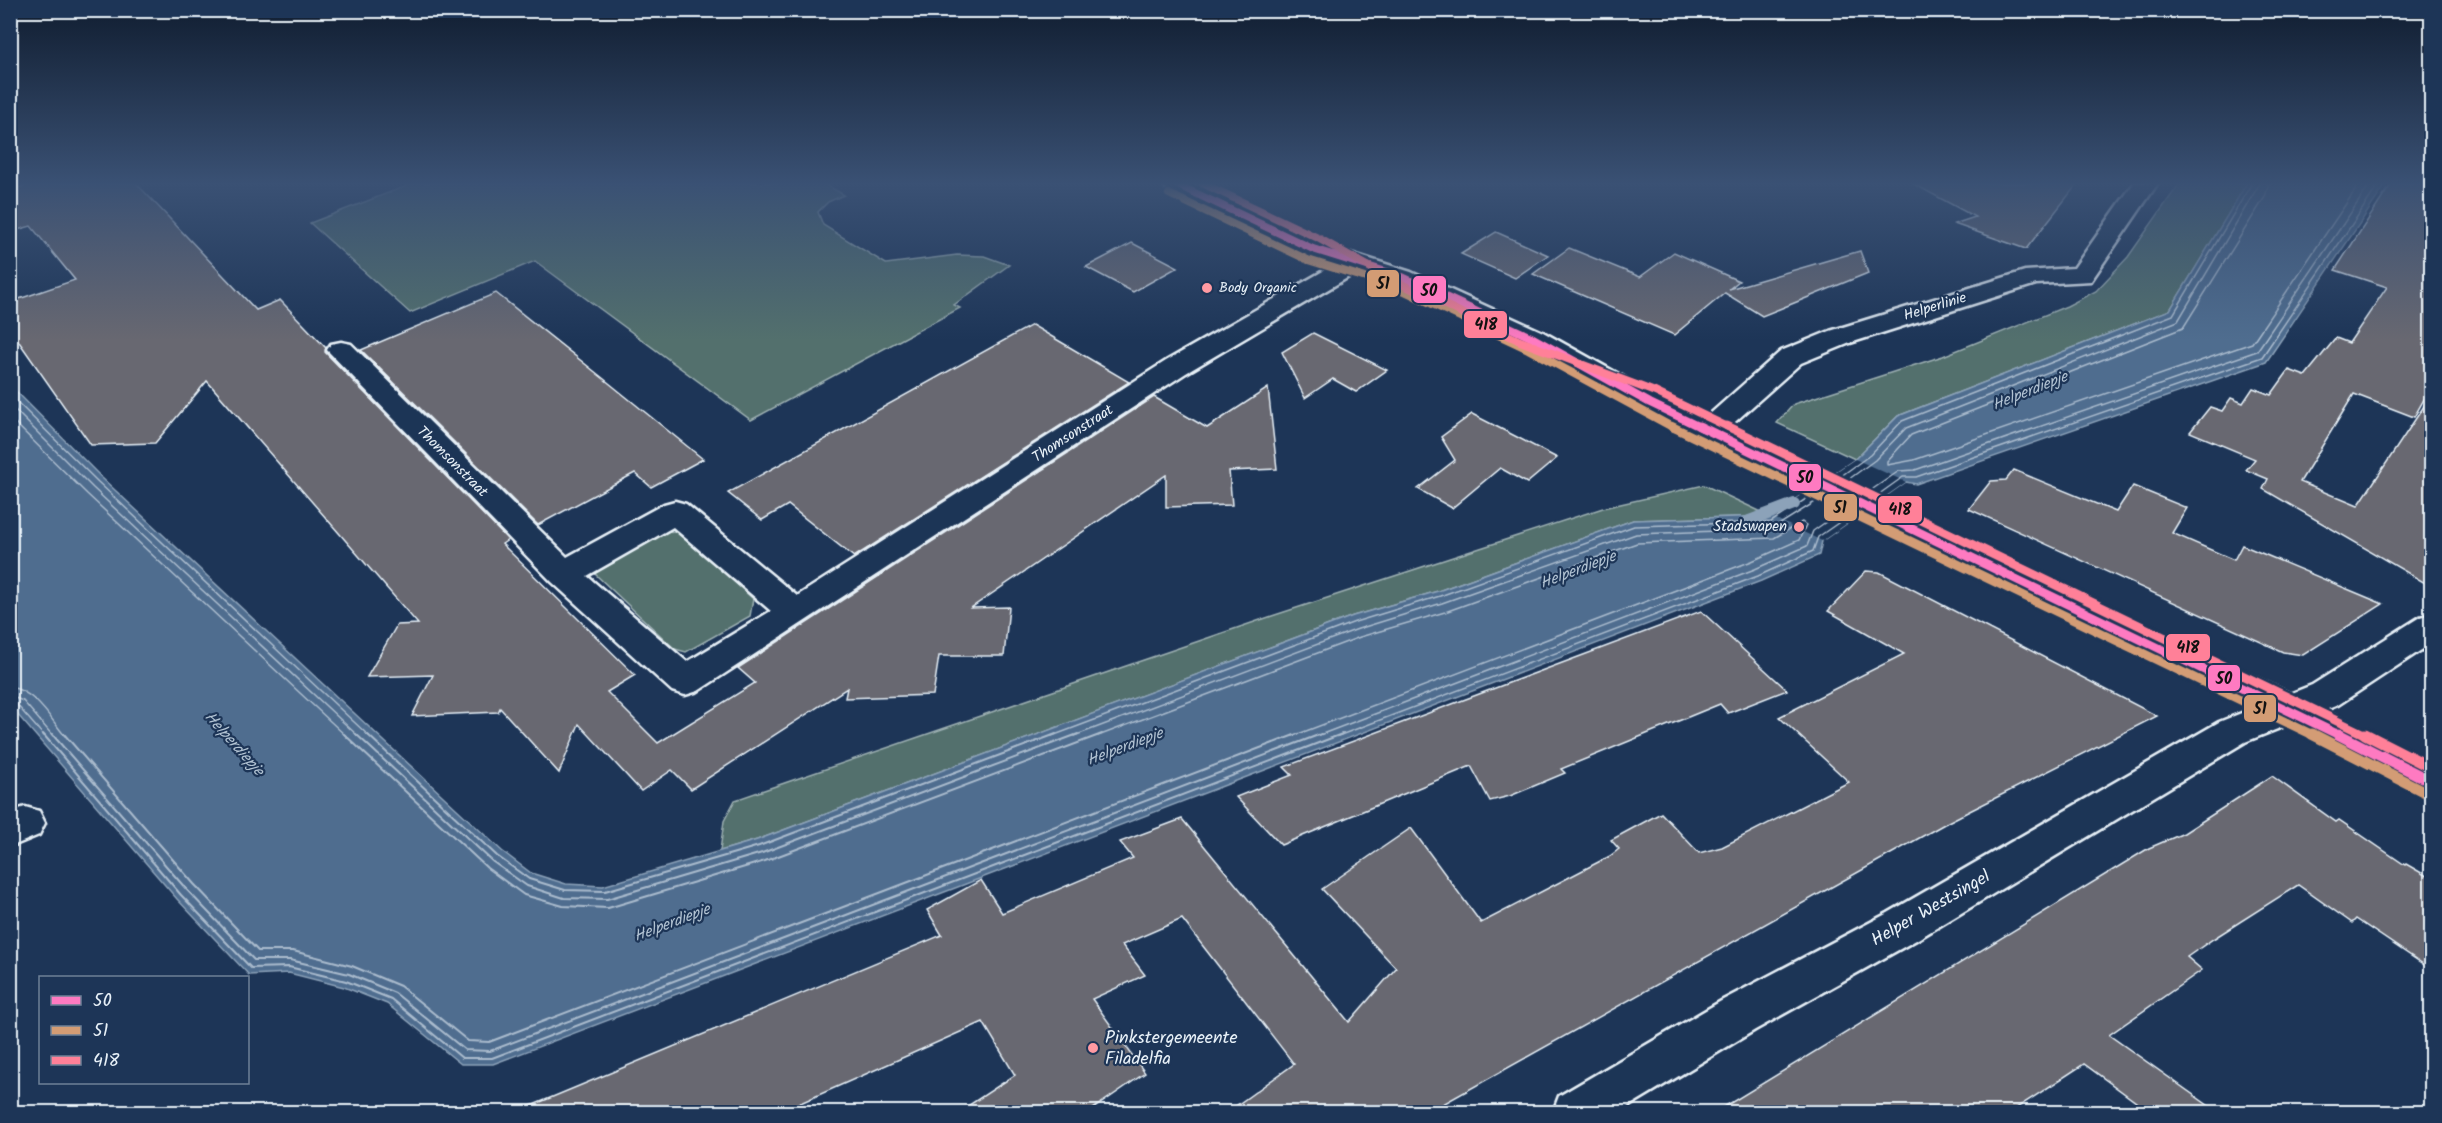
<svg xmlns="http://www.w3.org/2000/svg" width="2442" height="1123" font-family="Kalam,sans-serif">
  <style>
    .green { fill: #526f6d; stroke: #9db0b2; stroke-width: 1.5 }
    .water { fill: #4f6d8f; stroke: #8ca2b9; stroke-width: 1.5 }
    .pier { fill: #1d3557 }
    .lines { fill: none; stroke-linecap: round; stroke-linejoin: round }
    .shore-far1 { stroke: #abbcce; stroke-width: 1.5 }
    .shore { stroke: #abbcce; stroke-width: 2 }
    .stream { stroke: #8ca2b9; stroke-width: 12 }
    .building { fill: #686871; stroke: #e8f1f8; stroke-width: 1.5 }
    .street-casing { stroke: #e8f1f8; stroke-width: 5 }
    .secondary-casing { stroke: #e8f1f8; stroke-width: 5 }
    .street { fill: #1d3557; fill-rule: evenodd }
    .secondary { fill: #1d3557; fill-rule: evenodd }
    .bus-1-far2-casing { stroke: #1d3557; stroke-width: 11 }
    .bus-1-far1-casing { stroke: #1d3557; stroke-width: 14 }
    .bus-1-casing { stroke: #1d3557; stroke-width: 16 }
    .bus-2-far2-casing { stroke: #1d3557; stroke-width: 11 }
    .bus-2-far1-casing { stroke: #1d3557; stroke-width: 14 }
    .bus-2-casing { stroke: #1d3557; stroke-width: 16 }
    .bus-3-far2-casing { stroke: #1d3557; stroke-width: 11 }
    .bus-3-far1-casing { stroke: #1d3557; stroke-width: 14 }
    .bus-3-casing { stroke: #1d3557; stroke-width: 16 }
    .bus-1-far2 { stroke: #fe7ac1; stroke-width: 8 }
    .bus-1-far1 { stroke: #fe7ac1; stroke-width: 9 }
    .bus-1 { stroke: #fe7ac1; stroke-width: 11 }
    .bus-2-far2 { stroke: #d39c74; stroke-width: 8 }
    .bus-2-far1 { stroke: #d39c74; stroke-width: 9 }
    .bus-2 { stroke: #d39c74; stroke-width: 11 }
    .bus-3-far2 { stroke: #ff8098; stroke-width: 8 }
    .bus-3-far1 { stroke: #ff8098; stroke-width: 9 }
    .bus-3 { stroke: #ff8098; stroke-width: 11 }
    .poi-dot { fill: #ff9aa2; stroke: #1d3557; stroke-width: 2 }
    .labels { text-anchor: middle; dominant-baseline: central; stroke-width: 4.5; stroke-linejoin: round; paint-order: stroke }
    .far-poi-label { font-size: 14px; fill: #e8f1f8; stroke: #1d3557; text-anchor: start }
    .street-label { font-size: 15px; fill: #e8f1f8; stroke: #1d3557 }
    .poi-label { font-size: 15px; fill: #e8f1f8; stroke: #1d3557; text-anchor: end }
    .water-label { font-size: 16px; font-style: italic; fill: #b2c3d3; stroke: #1d3557 }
    .near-street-label { font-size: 18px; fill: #e8f1f8; stroke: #1d3557 }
    .near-poi-label { font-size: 18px; fill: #e8f1f8; stroke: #1d3557; text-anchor: start }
    .line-badge { stroke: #1d3557; stroke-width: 2 }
    .pale-badge-label { font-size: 16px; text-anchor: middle; font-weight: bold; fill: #111 }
  </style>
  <rect width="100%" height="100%" fill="#1d3557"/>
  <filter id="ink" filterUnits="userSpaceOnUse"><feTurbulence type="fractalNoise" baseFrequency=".0167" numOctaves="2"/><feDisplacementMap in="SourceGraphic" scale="12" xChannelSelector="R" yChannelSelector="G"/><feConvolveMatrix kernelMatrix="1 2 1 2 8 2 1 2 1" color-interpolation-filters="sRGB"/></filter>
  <g filter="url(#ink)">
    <g class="green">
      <polygon points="414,183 823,183 844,195 828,202 818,212 823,225 886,264 957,255 984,256 1009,265 954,305 960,308 751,420 535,261 410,313 310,223"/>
      <polygon points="2180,183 2247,183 2170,310 1898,416 1855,459 1777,423 1794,404 1943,356 2067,306 2096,291 2128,257"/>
      <polygon points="1704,485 1770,516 1633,520 1438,591 1353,616 757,840 720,851 724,821 735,800 1272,616 1603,508"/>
      <polygon points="666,531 680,532 753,599 750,616 686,652 675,649 594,573 598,561 648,535"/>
    </g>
    <polygon class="water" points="2247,183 2387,183 2266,362 1916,484 1906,482 1822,541 1819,555 1761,581 493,1064 461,1064 387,1004 344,987 289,973 249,975 177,899 11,707 11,386 102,478 502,851 531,873 566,884 603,886 757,840 1353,616 1438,591 1633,520 1770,516 1855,459 1898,416 2170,310"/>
    <polygon class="pier" points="1855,459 1906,482 1822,541 1770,516"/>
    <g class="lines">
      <g class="shore-far1">
        <polyline points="2269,183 2265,197 2183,328 1911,435 1887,461 1887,465 1914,460 2252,343 2360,183"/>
        <polyline points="10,395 98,482 369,736"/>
        <polyline points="10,405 93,488 358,736"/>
        <polyline points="10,418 87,494 346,736"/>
        <polyline points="1837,479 1870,455 1902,421 2173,315 2252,183"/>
        <polyline points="1845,482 1875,460 1906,428 2178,321 2260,183"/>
        <polyline points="1867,493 1899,471 1915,470 2257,351 2371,183"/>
        <polyline points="1875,497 1903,477 1916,477 2262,357 2380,183"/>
        <path d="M 10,687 C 35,691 50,718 65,736"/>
        <polyline points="10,696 23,701 53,736"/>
        <polyline points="10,704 17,705 44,736"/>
        <polyline points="1052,736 1355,622 1440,596 1634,526 1771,522 1812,495"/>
        <polyline points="1074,736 1358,629 1442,603 1636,534 1772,529 1820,499"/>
        <polyline points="1098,736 1360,637 1445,612 1637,543 1774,538 1802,522 1806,525 1799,540 1752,561 1293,736"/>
        <polyline points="1317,736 1755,569 1807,546 1813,531 1843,510"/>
        <polyline points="1338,736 1758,576 1813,551 1818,537 1851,514"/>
      </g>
      <g class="shore">
        <polyline points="43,734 181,895 251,968 289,967 346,981 391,999 462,1058 492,1058 1342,734"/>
        <polyline points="52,734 187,890 254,960 290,960 349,974 395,993 465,1050 490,1051 1321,734"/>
        <polyline points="64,734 194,884 258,951 293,951 352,966 400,986 468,1041 489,1042 1297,734"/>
        <polyline points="344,734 487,868 524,895 563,906 608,908 765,861 1102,734"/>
        <polyline points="356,734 493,862 527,886 564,898 607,899 762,853 1078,734"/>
        <polyline points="367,734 497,856 529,879 565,890 605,891 759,846 1056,734"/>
      </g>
      <polyline class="stream" points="1749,521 1794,504"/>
    </g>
    <g class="building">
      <polygon points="34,183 136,183 256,310 280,300 326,348 325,352 508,540 502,544 635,675 607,692 658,743 755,683 738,668 1154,397 1207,428 1268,388 1277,469 1229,471 1232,505 1166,507 1166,475 971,608 1009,607 1004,656 939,656 933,695 845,698 847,688 691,789 672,770 641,791 579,724 559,773 500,708 498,712 412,716 433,675 367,677 397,625 418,624 207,381 155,443 91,445 10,329 10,302 75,280 31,226 10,232 10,190"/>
      <polygon points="1912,183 2078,183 2026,249 1954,224 1975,217"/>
      <polygon points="2392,183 2432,183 2432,385 2414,417 2354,394 2300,482 2358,506 2432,394 2432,587 2263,489 2268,479 2246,470 2255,459 2190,432 2210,407 2222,411 2231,398 2243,403 2253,388 2271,395 2289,370 2305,376 2336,338 2349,343 2387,287 2335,270"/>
      <polygon points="1496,232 1548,255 1515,278 1461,254"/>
      <polygon points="1132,243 1178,267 1133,292 1086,267"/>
      <polygon points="1569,248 1640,277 1674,252 1739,281 1729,289 1860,251 1868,273 1762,316 1725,293 1674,335 1533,274"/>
      <polygon points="496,293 604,379 703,459 651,487 635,473 538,525 361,350"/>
      <polygon points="1032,325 1129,382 854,557 788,505 762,520 728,493"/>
      <polygon points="1313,333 1387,370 1356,392 1333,379 1305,398 1282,352"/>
      <polygon points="1472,414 1513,435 1557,458 1527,483 1500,468 1452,508 1418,489 1455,460 1441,437"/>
      <polygon points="2014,470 2116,512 2133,486 2187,508 2172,533 2234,560 2242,545 2383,604 2303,655 2283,652 1969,509 1991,481 2006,480"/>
      <polygon points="1866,571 1879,572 2157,716 1948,822 1427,1113 1226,1113 1294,1064 1182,919 1122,945 1145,975 1092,999 1145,1073 1087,1113 957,1113 1015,1075 983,1022 778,1113 514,1113 942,935 927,910 981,880 1002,913 1133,858 1120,842 1182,819 1349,1022 1396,968 1322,889 1411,828 1481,923 1610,856 1619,849 1611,840 1661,813 1699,853 1722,847 1849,782 1779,717 1904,654 1828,611"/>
      <polygon points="1701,611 1787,690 1728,713 1720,704 1561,769 1565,773 1510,796 1490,801 1471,766 1281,845 1236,797 1292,775 1284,767"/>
      <polygon points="2272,776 2336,822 2339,820 2405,865 2406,864 2432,879 2432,970 2356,919 2352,923 2298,885 2213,939 2187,957 2202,970 2109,1035 2219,1113 2151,1113 2084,1064 2009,1113 1714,1113 2149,848 2184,833"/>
    </g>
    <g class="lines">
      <defs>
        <g id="street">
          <polygon points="2134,183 2158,183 2091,281 2036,284 1850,343 1801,363 1718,437 1707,439 1696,437 1692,430 1781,351 1830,331 2025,271 2074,268"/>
          <path d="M 1355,255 L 1364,258 L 1368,263 L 1364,268 L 1186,373 L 698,691 L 685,695 L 672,691 L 552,582 L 327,350 L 331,344 L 341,342 L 351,344 L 567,557 L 664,504 L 675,501 L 686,504 L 797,596 L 1166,361 L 1346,258 ZM 673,527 L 771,611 L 687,662 L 587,576 Z"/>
          <polygon points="2432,614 2432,643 2338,705 2245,742 1918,939 1755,1030 1619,1112 1553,1112 1559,1096 1723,1000 1888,913 2219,722 2312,685 2420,617"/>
          <polygon points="25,807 39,811 45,823 39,835 10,847 10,812"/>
        </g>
        <path id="secondary" d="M 1162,183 L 1193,183 L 1313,241 L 1411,272 L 1543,332 L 1660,397 L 2302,699 L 2432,764 L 2432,797 L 1640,409 C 1543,355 1446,299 1339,266 L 1331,268 L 1322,265 L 1166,188 Z"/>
      </defs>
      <use href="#street" class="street-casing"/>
      <use href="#secondary" class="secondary-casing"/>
      <use href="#street" class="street"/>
      <use href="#secondary" class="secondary"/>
      <defs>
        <polyline id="bus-1-far2" points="1174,183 1313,249 1402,277 1533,338 1650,403 1702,428"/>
        <polyline id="bus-1-far1" points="1699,426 2341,736"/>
        <polyline id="bus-1" points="2338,734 2432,782"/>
        <polyline id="bus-2-far2" points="1169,194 1308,260 1398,288 1528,349 1674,428"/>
        <polyline id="bus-2-far1" points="1671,426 2315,736"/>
        <polyline id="bus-2" points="2312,734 2427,793"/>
        <polyline id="bus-3-far2" points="1202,183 1318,238 1389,278 1520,341 1655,392 1730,428"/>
        <polyline id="bus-3-far1" points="1727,426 2368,736"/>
        <polyline id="bus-3" points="2365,734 2432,768"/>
      </defs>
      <use href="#bus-1-far2" class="bus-1-far2-casing"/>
      <use href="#bus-1-far1" class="bus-1-far1-casing"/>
      <use href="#bus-1" class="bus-1-casing"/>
      <use href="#bus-2-far2" class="bus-2-far2-casing"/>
      <use href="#bus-2-far1" class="bus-2-far1-casing"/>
      <use href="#bus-2" class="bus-2-casing"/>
      <use href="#bus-3-far2" class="bus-3-far2-casing"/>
      <use href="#bus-3-far1" class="bus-3-far1-casing"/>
      <use href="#bus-3" class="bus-3-casing"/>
      <use href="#bus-1-far2" class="bus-1-far2"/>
      <use href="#bus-1-far1" class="bus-1-far1"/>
      <use href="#bus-1" class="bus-1"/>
      <use href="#bus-2-far2" class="bus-2-far2"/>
      <use href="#bus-2-far1" class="bus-2-far1"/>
      <use href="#bus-2" class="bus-2"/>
      <use href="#bus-3-far2" class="bus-3-far2"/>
      <use href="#bus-3-far1" class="bus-3-far1"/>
      <use href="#bus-3" class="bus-3"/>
    </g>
  </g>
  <linearGradient id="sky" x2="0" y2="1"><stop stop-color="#101d30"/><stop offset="0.54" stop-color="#3a5174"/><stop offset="1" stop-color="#3a5174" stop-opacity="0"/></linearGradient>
  <rect width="2442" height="340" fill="url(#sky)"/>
  <g class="poi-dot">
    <circle cx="1207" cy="288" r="6"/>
    <circle cx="1799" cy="527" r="6"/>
    <circle cx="1093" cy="1048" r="6"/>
  </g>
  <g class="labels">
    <g class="far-poi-label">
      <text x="1219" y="288">Body Organic</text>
    </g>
    <g class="street-label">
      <text transform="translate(1935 307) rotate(-17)">Helperlinie</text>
      <text transform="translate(1073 434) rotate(-33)">Thomsonstraat</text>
      <text transform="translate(452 462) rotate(45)">Thomsonstraat</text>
    </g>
    <g class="poi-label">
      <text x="1787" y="527">Stadswapen</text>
    </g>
    <g class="water-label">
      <text transform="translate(2030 391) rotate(-22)">Helperdiepje</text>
      <text transform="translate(1578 570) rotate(-21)">Helperdiepje</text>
      <text transform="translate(234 744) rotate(48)">Helperdiepje</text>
      <text transform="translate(1125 747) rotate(-21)">Helperdiepje</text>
      <text transform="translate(672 923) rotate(-21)">Helperdiepje</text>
    </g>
    <g class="near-street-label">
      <text transform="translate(1931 909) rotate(-30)">Helper Westsingel</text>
    </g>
    <g class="near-poi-label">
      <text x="1105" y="1038">Pinkstergemeente<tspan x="1105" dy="21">Filadelfia</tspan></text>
    </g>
  </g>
  <g class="line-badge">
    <rect x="1366" y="269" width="34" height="29" rx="6" fill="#d39c74"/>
    <rect x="1412" y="275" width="35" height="29" rx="6" fill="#fe7ac1"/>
    <rect x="1463" y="310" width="45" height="29" rx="6" fill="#ff8098"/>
    <rect x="1788" y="463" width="34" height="29" rx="6" fill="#fe7ac1"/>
    <rect x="1823" y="493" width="35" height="29" rx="6" fill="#d39c74"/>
    <rect x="1877" y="495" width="46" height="29" rx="6" fill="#ff8098"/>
    <rect x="2165" y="633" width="46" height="29" rx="6" fill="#ff8098"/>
    <rect x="2207" y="664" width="34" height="28" rx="6" fill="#fe7ac1"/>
    <rect x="2243" y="694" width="34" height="29" rx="6" fill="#d39c74"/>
  </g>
  <g class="pale-badge-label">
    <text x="1383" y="289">51</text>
    <text x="1429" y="296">50</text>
    <text x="1486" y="330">418</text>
    <text x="1805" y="483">50</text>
    <text x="1840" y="513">51</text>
    <text x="1900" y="515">418</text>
    <text x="2188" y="653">418</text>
    <text x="2224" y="684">50</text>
    <text x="2260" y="714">51</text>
  </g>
  <rect width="2442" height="1123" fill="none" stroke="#1d3557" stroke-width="36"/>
  <rect x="18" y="18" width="2406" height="1087" fill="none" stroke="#e8f1f8" stroke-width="2" filter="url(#ink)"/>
  <rect x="39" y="976" width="210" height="108" fill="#1d3557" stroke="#6e8097" stroke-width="1.5"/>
  <rect x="51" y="996" width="30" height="9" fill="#fe7ac1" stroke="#6e8097" stroke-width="1.5"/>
  <text x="93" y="1006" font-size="18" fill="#e8f1f8">50</text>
  <rect x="51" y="1026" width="30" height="9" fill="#d39c74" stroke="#6e8097" stroke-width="1.5"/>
  <text x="93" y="1036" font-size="18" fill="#e8f1f8">51</text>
  <rect x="51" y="1056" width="30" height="9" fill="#ff8098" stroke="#6e8097" stroke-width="1.5"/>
  <text x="93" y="1066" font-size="18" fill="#e8f1f8">418</text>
</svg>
